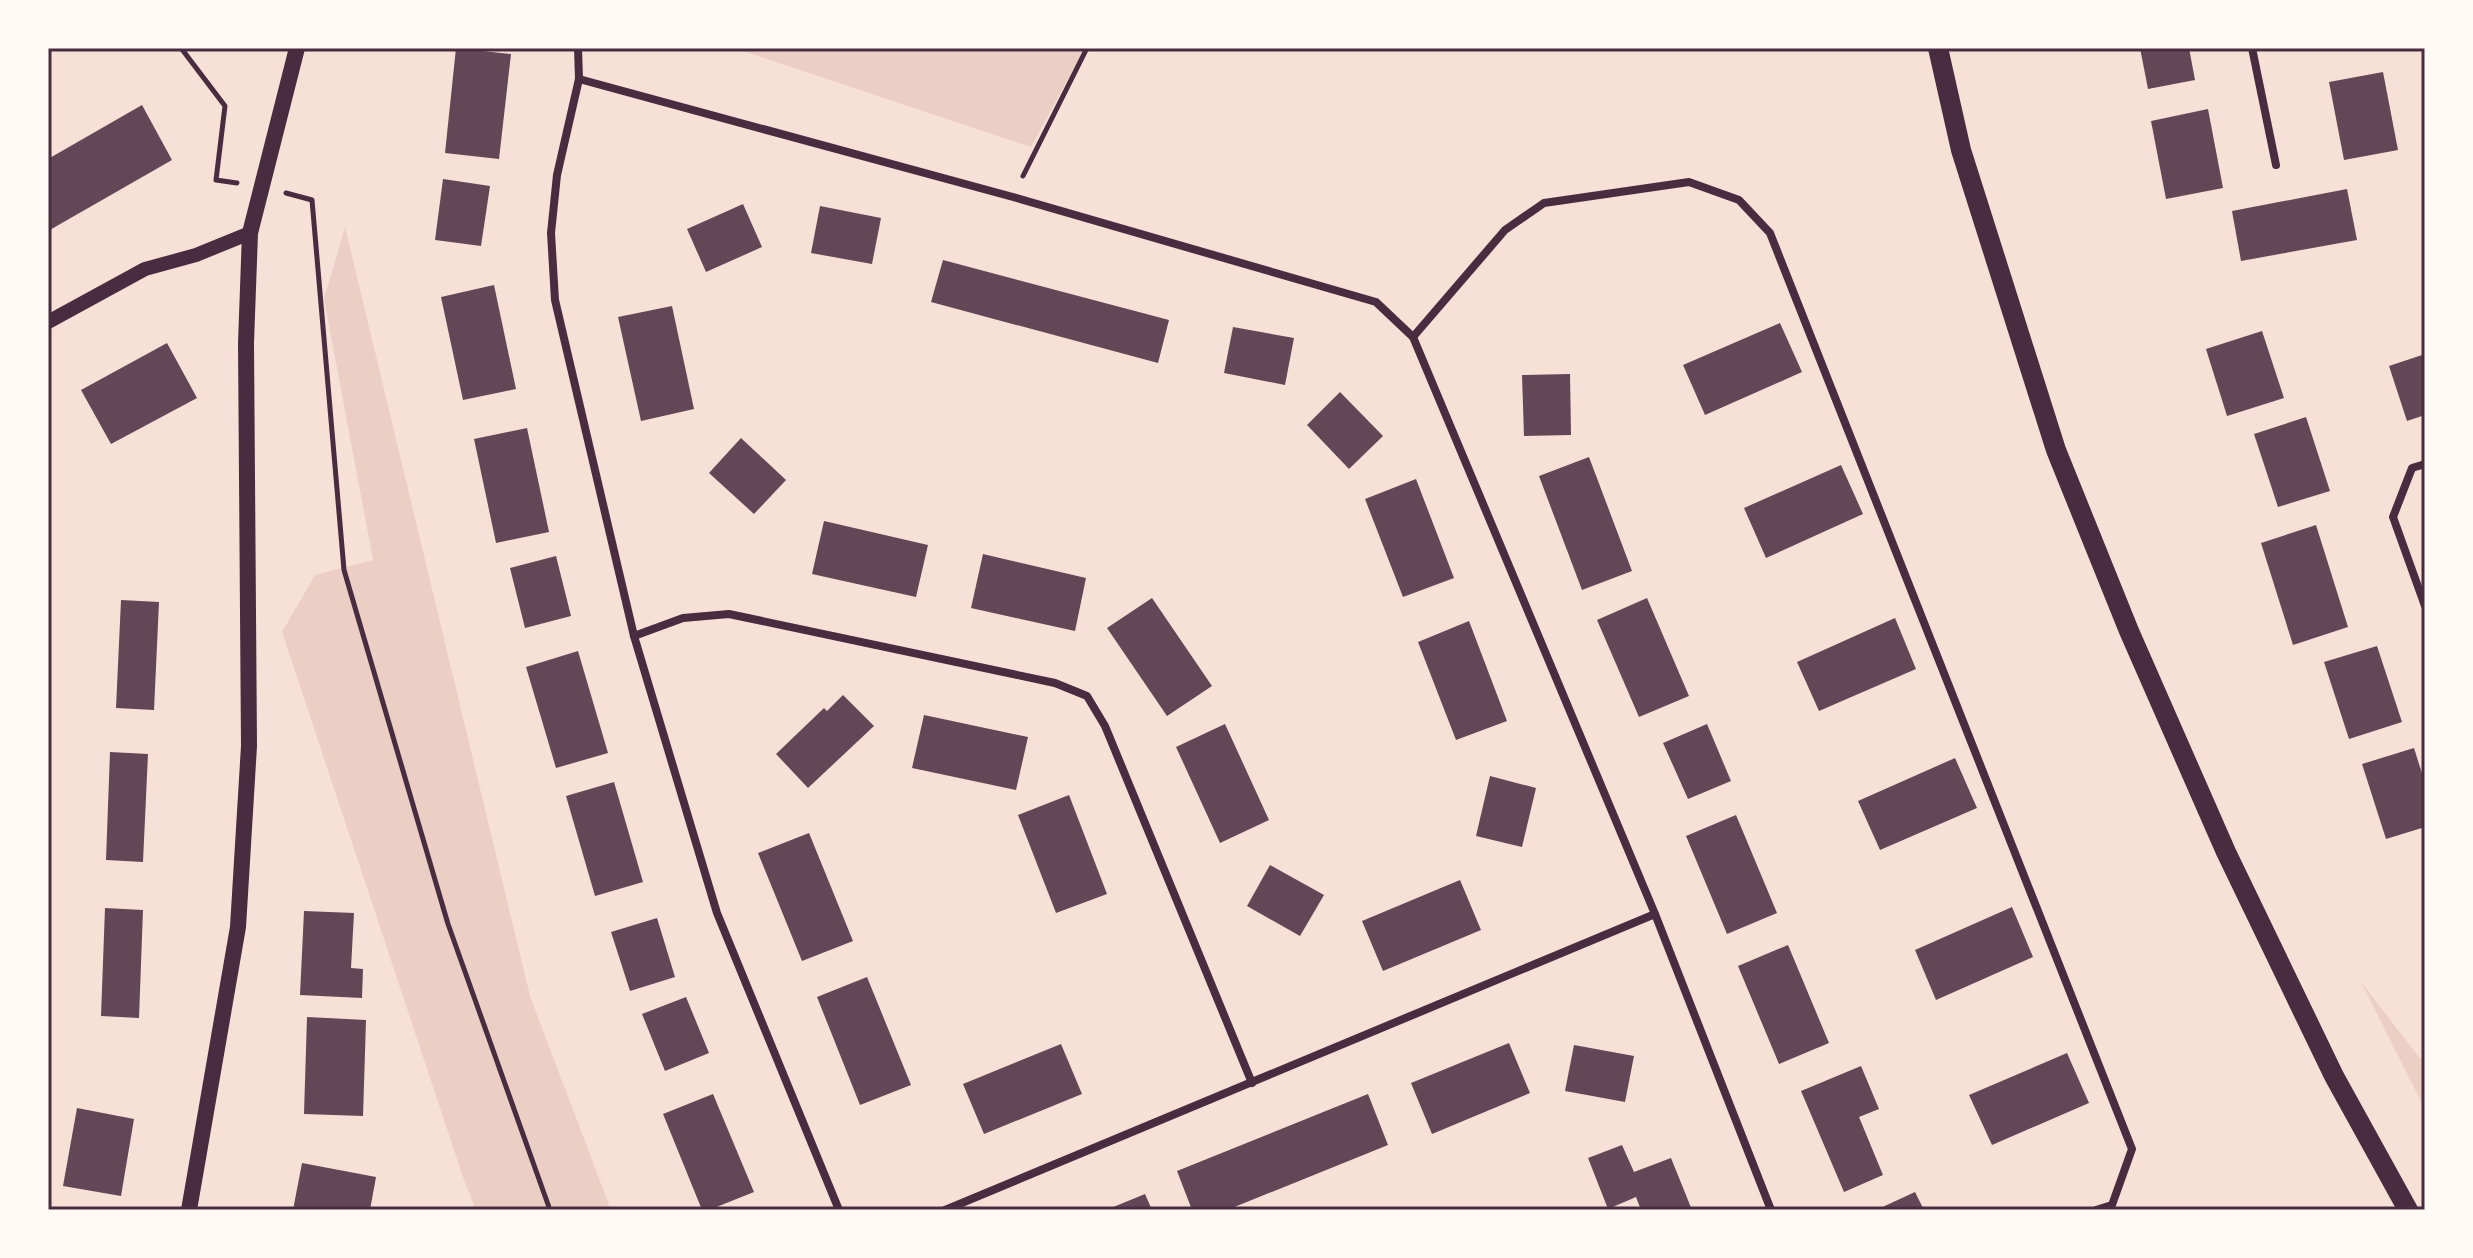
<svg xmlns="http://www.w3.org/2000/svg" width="2473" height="1258" font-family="Figtree,sans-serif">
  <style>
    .green { fill: #ebcfc5 }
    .building { fill: #644757 }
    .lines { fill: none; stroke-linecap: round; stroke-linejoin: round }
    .path { stroke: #4a2c40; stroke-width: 5 }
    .minor { stroke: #4a2c40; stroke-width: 8 }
    .tertiary { stroke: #4a2c40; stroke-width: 14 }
    .secondary { stroke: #4a2c40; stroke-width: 16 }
    .primary { stroke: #4a2c40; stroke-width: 20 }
    .neatline { fill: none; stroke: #4a2c40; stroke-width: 3 }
  </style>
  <rect width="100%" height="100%" fill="#f7e1d7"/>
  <g class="green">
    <polygon points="734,48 1085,48 1031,147"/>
    <polygon points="345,227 530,996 611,1210 476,1210 464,1180 282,632 315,575 373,560 324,299"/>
    <polygon points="2361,982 2425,1065 2425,1109"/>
  </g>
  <g class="building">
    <polygon points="456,48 511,54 499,159 445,153"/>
    <polygon points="2140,48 2189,48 2195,80 2148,89"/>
    <polygon points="2383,72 2398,150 2344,160 2329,82"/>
    <polygon points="142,105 172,160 48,231 48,159"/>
    <polygon points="2208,109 2223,188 2166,199 2151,121"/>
    <polygon points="443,179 490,186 481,246 435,240"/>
    <polygon points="2347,189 2357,240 2241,261 2232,211"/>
    <polygon points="743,204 762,247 706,272 687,229"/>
    <polygon points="820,206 881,218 872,264 811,253"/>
    <polygon points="943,260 1169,320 1158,363 931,302"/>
    <polygon points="494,285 516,389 463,400 441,297"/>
    <polygon points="672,306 694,409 641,421 618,317"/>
    <polygon points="1780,323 1802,372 1705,415 1683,365"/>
    <polygon points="1233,327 1294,338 1285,385 1224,373"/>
    <polygon points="2262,331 2284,398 2227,416 2206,349"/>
    <polygon points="167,343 197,398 111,444 81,390"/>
    <polygon points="2425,354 2425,415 2407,421 2389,366"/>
    <polygon points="1570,374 1571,435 1524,436 1522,375"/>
    <polygon points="1340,392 1383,436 1349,469 1307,425"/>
    <polygon points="2306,417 2330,491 2278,507 2254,434"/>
    <polygon points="527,428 549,532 496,543 474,439"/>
    <polygon points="741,438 786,480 754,514 709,473"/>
    <polygon points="1589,457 1632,571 1582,590 1539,476"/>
    <polygon points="1841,465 1863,514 1766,558 1744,508"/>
    <polygon points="1416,479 1454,578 1403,597 1365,499"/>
    <polygon points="824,521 928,545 916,597 812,574"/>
    <polygon points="2316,525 2348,627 2293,645 2261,543"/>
    <polygon points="983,554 1086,578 1075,631 971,608"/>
    <polygon points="556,556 571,616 525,628 510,568"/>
    <polygon points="1152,598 1212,686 1167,716 1107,628"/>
    <polygon points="1647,598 1689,696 1639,717 1597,620"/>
    <polygon points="121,600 159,602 154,710 116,708"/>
    <polygon points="1895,618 1916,669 1819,711 1797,662"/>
    <polygon points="1469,621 1507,721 1456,740 1418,642"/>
    <polygon points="2377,646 2402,722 2349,739 2324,662"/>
    <polygon points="578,651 608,753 556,768 526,667"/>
    <polygon points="843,695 874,726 808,788 776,754 824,708 827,711"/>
    <polygon points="924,715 1028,737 1016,790 912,768"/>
    <polygon points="1225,724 1269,820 1220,843 1176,747"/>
    <polygon points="1707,724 1731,781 1688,799 1663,743"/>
    <polygon points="2414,748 2425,783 2425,827 2386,839 2362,764"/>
    <polygon points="110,752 148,754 143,862 106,860"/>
    <polygon points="1955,758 1977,808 1880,850 1858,801"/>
    <polygon points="1490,776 1536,788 1522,847 1476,836"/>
    <polygon points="614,782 643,882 595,896 566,796"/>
    <polygon points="1069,795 1107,894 1056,913 1018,815"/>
    <polygon points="1736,815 1777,913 1727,934 1686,836"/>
    <polygon points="809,833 853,941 802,961 758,853"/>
    <polygon points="1270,865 1324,895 1300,936 1247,906"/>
    <polygon points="1460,880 1481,930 1383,971 1362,921"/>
    <polygon points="2012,907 2033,957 1936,1000 1915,950"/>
    <polygon points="105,908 143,910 139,1018 101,1016"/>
    <polygon points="304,911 354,913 351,968 363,969 362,998 300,995"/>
    <polygon points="657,918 675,977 630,991 611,932"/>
    <polygon points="1788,945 1829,1043 1779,1064 1738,966"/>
    <polygon points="867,977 911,1085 860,1105 817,997"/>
    <polygon points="686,997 709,1053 665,1071 642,1014"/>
    <polygon points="307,1017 366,1020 363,1116 304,1114"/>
    <polygon points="1509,1043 1530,1093 1432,1134 1411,1083"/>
    <polygon points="1061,1044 1082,1094 984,1134 963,1084"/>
    <polygon points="1574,1045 1634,1056 1625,1102 1565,1091"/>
    <polygon points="2067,1053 2089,1103 1992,1145 1969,1095"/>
    <polygon points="1861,1066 1879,1109 1859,1117 1883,1175 1844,1192 1801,1091"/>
    <polygon points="713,1094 754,1192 709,1210 702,1210 663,1114"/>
    <polygon points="1368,1094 1388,1145 1227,1210 1192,1210 1177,1171"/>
    <polygon points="77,1108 134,1119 121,1196 63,1186"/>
    <polygon points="1622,1145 1634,1172 1671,1158 1692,1210 1641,1210 1636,1197 1608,1209 1588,1158"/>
    <polygon points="302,1163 376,1177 370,1210 293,1210"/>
    <polygon points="1915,1192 1924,1210 1876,1210"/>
    <polygon points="1145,1194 1152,1210 1106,1210"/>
  </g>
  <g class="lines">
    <g class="path">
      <polyline points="181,48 225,106 216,180 237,183"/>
      <polyline points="1023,176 1087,48"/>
      <polyline points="286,193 312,200 344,570 448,924 550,1210"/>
    </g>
    <g class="minor">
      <polyline points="578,48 579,79 557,175 551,233 555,300 634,636 717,913 839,1210"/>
      <polyline points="2252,48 2276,165"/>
      <polyline points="579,79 1013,197 1376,302 1413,337 1655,914 1771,1210"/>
      <polyline points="1413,337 1505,230 1544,203 1689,182 1739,200 1770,233 2132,1149 2112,1205 2096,1210"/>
      <polyline points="2425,464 2412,468 2393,517 2425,606"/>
      <polyline points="634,636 683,618 729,614 1055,683 1087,696 1105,726 1252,1083"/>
      <polyline points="945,1210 1655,914"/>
    </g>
    <polyline class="tertiary" points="48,322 145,269 196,255 250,233"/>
    <polyline class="secondary" points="189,1210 238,927 249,746 246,343 250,233 297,48"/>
    <polyline class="primary" points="1938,48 1961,150 2056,450 2129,631 2226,852 2334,1076 2408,1210"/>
  </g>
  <rect width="2473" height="1258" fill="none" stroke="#fffaf5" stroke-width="100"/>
  <rect x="50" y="50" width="2373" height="1158" class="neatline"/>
</svg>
